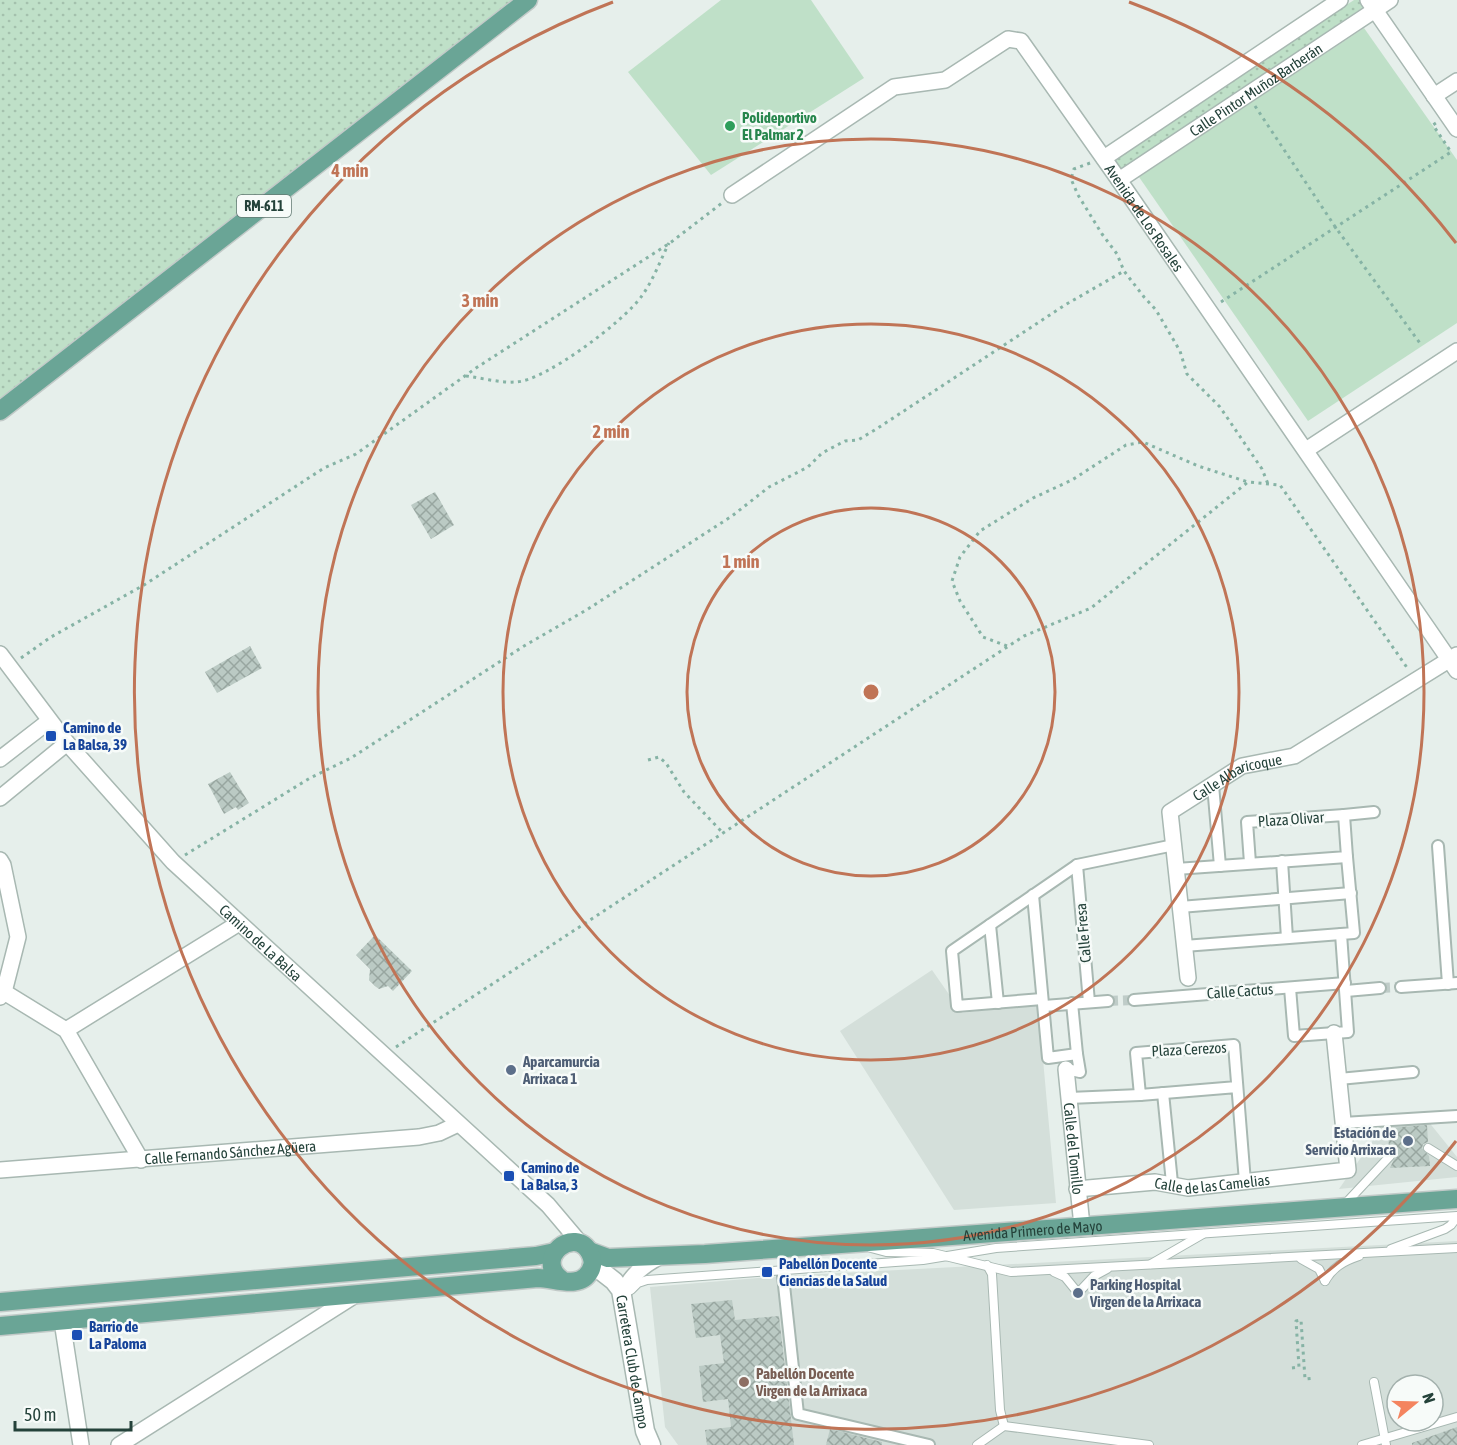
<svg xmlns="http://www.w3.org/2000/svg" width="1457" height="1445" font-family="'Asap Condensed',sans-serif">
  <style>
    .built { fill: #d4dfda; fill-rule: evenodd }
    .grass { fill: url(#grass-dots) }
    .green { fill: #bfe0c8 }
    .building { fill: url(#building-cross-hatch) }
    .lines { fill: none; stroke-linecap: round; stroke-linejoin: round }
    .pedestrian-tunnel { stroke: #bfccc8; stroke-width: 10; stroke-dasharray: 10 5; stroke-linecap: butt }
    .service-casing { stroke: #a8b8b2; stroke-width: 10 }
    .pedestrian-casing { stroke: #a8b8b2; stroke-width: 14 }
    .minor-casing { stroke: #a8b8b2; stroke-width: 18 }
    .tertiary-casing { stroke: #a8b8b2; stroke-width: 21 }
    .primary-casing { stroke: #c2cac8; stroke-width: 21 }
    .path { stroke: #86b3a5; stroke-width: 3; stroke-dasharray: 3 4.5; stroke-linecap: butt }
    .service { stroke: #fff; stroke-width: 8 }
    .pedestrian { stroke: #fff; stroke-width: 10 }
    .minor { stroke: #fff; stroke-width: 15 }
    .tertiary { stroke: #fff; stroke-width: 18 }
    .primary { stroke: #6aa596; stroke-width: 18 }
    .ring { fill: none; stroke: #c07456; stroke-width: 3 }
    .leisure-dot { fill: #2e9e5b; stroke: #f7fbf9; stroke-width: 2 }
    .transit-dot { fill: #1a4fb4; stroke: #f7fbf9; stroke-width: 2 }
    .service-dot { fill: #5c6f8a; stroke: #f7fbf9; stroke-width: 2 }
    .education-dot { fill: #8d6e63; stroke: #f7fbf9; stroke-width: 2 }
    .labels { text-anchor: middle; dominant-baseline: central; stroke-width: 5; stroke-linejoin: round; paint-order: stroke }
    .shield { fill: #f7fbf9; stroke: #637a73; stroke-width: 1.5 }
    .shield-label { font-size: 14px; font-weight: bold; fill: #24423a }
    .street-label { font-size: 15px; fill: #24423a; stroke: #f7fbf9 }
    .leisure-label { font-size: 15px; font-weight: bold; fill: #27864d; stroke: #f7fbf9; text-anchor: start }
    .transit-label { font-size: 15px; font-weight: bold; fill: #164399; stroke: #f7fbf9; text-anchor: start }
    .service-label { font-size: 15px; font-weight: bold; fill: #4e5e75; stroke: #f7fbf9; text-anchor: start }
    .education-label { font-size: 15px; font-weight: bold; fill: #785e54; stroke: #f7fbf9; text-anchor: start }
    .centre { fill: #c07456; stroke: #f7fbf9; stroke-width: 3 }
    .ring-label { font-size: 18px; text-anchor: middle; font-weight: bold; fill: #c07456; stroke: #f7fbf9; stroke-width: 5; stroke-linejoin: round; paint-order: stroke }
  </style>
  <defs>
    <pattern id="grass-dots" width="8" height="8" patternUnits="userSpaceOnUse" patternTransform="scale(1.5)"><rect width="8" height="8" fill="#bfe0c8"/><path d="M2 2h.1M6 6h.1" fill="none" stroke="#a4c1ad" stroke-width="1.8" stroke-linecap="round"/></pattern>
    <pattern id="building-cross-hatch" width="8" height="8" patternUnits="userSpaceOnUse" patternTransform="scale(1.5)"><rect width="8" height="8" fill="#bbcac4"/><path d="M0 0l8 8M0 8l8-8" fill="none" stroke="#98a6a0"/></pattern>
  </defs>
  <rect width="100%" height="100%" fill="#e6efeb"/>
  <g class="built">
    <polygon points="932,970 962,1013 1038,1004 1056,1203 954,1210 840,1031"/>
    <polygon points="1428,1121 1457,1157 1457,1177 1339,1189 1383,1126"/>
    <path d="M 1457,1241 L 1457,1445 L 678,1445 L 665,1427 L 650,1287 L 783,1276 ZM 1397,1385 L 1433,1385 L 1433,1421 L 1397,1421 Z"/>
  </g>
  <g class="grass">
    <polygon points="0,0 514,0 0,410"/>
    <polygon points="1354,0 1361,0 1365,6 1121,171 1112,159"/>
  </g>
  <g class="green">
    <polygon points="721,0 811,0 864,78 711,175 628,72"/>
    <polygon points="1364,28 1457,160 1457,323 1308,421 1139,177"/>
  </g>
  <g class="building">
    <polygon points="435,492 454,525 431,539 411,505"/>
    <polygon points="250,646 262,668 217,693 205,672"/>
    <polygon points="230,772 249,803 238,810 236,807 224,814 208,784"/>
    <polygon points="375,935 412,971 393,991 388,986 379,989 375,986 369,980 370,969 356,955"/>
    <polygon points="1427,1125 1428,1142 1423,1144 1422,1148 1429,1156 1430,1166 1390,1168 1396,1155 1394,1151 1389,1150 1388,1128"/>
    <polygon points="732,1300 735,1320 779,1316 794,1445 707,1445 705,1430 731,1427 728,1399 703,1402 699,1366 724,1363 720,1335 696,1338 691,1304"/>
    <polygon points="1457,1427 1457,1445 1412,1445 1412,1443"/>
    <polygon points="830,1429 882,1442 882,1445 826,1445"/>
  </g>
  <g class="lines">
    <g class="pedestrian-tunnel">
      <polyline points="1380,988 1401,987"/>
      <polyline points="1108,1001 1134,1000"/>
    </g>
    <defs>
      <g id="service">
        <polyline points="1428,1148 1457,1166"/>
        <polyline points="1346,1203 1390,1156"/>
        <polyline points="871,1248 886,1252 933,1253 1011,1272 1457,1248"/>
        <polyline points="1391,1249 1445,1229 1451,1225 1457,1217"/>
        <polyline points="1301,1259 1319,1269 1325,1281"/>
        <polyline points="1151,1264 1203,1234"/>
        <polyline points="987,1265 992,1274 1000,1410 1004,1426"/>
        <polyline points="1054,1272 1065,1277 1078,1293 1094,1276 1107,1269"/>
        <path d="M 1325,1281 C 1333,1267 1344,1261 1359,1256"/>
        <polyline points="631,1290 638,1283 647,1280 923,1260 996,1248 1457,1216"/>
        <polyline points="1374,1382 1386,1445"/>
        <polyline points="977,1445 1004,1426 1149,1445"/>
        <polyline points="1362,1445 1457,1417"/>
      </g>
      <g id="pedestrian">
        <polyline points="1213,785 1220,866"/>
        <polyline points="1344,815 1374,812"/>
        <polyline points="1438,846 1448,984"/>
        <polyline points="1282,861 1287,938"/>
        <polyline points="1077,865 1089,1002"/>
        <polyline points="1176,869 1347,857 1344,815 1247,822 1250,863"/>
        <polyline points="1033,895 1048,1058 1077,1054 1080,1072 1066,1069"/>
        <polyline points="1180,907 1351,893"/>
        <polyline points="990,925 998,1003"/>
        <polyline points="1184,946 1341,934"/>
        <polyline points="1401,987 1457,983"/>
        <polyline points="1290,988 1294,1036 1348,1032 1341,934 1354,933 1347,857"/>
        <polyline points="1346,991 1380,988"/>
        <polyline points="1042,999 957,1006 952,951 1077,865 1174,845"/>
        <polyline points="1134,1000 1345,983"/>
        <polyline points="1072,1003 1077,1054"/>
        <polyline points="1044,1006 1108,1001"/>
        <polyline points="1339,1079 1413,1072"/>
        <polyline points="1237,1087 1140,1095 1136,1053 1234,1045 1245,1182"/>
        <polyline points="1163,1093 1172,1183"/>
        <polyline points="1069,1098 1140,1095"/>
        <polyline points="1343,1123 1457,1116"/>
        <polyline points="783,1276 798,1414 929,1445"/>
      </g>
      <g id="minor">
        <polyline points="1368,0 1457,129"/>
        <polyline points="1434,96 1457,81"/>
        <polyline points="1104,158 1340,0"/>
        <path id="s1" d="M 1119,180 L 1390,0"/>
        <path id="s2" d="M 732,195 L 894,87 L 945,80 L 1008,39 L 1021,41 L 1119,180 L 1457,671"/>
        <polyline points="1306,450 1457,351"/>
        <path id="s3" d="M 0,654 L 67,743 L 173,862 L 548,1205 L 581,1244"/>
        <polyline points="0,759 49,721"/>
        <polyline points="0,798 67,743"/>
        <polyline points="0,860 3,865 18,937 4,992 0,997"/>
        <path id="s4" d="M 1188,978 L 1170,812 L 1242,766 L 1294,756 L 1457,655"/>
        <polyline points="4,992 66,1030 141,1160"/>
        <polyline points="66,1030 239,923"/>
        <path id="s5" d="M 1066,1069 L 1082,1226"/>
        <path id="s6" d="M 0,1170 L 419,1137 L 439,1133 L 458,1124"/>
        <path id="s7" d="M 1077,1189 L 1155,1182 L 1188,1188 L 1348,1170 L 1334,1033"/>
        <path d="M 622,1296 C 629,1276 645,1263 664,1255"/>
        <polyline points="62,1321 81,1445"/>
        <polyline points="119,1445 357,1294"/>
      </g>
      <g id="tertiary">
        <path id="s8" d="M 592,1264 L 614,1281 L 621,1290 L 645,1431 L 651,1445"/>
      </g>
      <g id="primary">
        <polyline points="0,411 528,0"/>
        <path id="s9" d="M 589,1251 L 608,1258 L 705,1254 L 1457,1199"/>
        <polyline points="0,1302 536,1256 555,1252"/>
        <path d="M 0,1326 L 538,1278 C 555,1278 580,1290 590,1271 C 593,1266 593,1259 590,1253 C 575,1224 532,1259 562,1280"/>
      </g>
    </defs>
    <use href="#service" class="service-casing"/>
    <use href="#pedestrian" class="pedestrian-casing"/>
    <use href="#minor" class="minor-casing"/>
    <use href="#tertiary" class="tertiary-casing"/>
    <use href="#primary" class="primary-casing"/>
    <g class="path">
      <polyline points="1255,106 1336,228 1422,346"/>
      <polyline points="1090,163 1074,169 1071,179 1078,195 1102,234 1117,254 1124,271 1144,297 1156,310 1180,351 1187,374 1220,407 1262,469 1268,484"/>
      <polyline points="1221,302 1451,152 1433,125 1436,123"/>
      <path d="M 466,376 C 482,378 500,383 516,382 C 545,381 624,321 641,297 C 653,281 660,261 669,243"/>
      <polyline points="1007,646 983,637 960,601 952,581 960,557 980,531 1033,498 1072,480 1126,445 1143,442 1198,466 1248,482"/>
      <polyline points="21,658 51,637 144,585 324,468 356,454 476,368 670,243 722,203"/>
      <polyline points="648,760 659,757 666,763 684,792 722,832"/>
      <polyline points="185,855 310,778 351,758 524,646 588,609 732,516 769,487 808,467 822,453 845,441 858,440 878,428 1065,305 1124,271"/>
      <polyline points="396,1047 1024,636 1091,608 1248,482 1280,485 1408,669"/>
      <polyline points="1292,1368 1299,1367 1296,1321 1301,1320 1305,1379 1315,1378"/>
    </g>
    <use href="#service" class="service"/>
    <use href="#pedestrian" class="pedestrian"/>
    <use href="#minor" class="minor"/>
    <use href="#tertiary" class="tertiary"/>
    <use href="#primary" class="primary"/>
  </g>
  <g class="ring">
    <circle cx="871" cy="692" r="184"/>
    <circle cx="871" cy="692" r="368"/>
    <circle cx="871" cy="692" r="553"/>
    <path d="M1456 1141A737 737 0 1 1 613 2M1129 2A737 737 0 0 1 1456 243"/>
  </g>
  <circle class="leisure-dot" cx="730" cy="126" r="6"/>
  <g class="transit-dot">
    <rect x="45" y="730" width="12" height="12" rx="3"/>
    <rect x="503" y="1170" width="12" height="12" rx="3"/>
    <rect x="761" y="1266" width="12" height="12" rx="3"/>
    <rect x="71" y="1329" width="12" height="12" rx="3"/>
  </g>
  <g class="service-dot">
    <circle cx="511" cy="1070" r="6"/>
    <circle cx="1408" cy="1141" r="6"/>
    <circle cx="1078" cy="1293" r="6"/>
  </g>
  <circle class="education-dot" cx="744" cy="1382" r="6"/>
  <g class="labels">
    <rect class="shield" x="237" y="195" width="54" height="22" rx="4.5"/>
    <g class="shield-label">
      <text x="264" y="206">RM-611</text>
    </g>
    <g class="street-label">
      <text stroke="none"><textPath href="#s1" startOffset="164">Calle Pintor Muñoz Barberán</textPath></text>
      <text stroke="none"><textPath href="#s2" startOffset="550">Avenida de Los Rosales</textPath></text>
      <text stroke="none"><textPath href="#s4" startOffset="244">Calle Albaricoque</textPath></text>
      <text transform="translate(1291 819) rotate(-4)">Plaza Olivar</text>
      <text transform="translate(1083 933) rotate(-95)">Calle Fresa</text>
      <text stroke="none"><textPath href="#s3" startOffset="390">Camino de La Balsa</textPath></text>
      <text transform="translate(1240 991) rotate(-4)">Calle Cactus</text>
      <text transform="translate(1189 1049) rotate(-3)">Plaza Cerezos</text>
      <text stroke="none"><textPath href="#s5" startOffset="80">Calle del Tomillo</textPath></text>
      <text stroke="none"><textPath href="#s6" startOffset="231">Calle Fernando Sánchez Agüera</textPath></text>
      <text stroke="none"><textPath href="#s7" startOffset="136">Calle de las Camelias</textPath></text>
      <text stroke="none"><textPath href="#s9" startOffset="446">Avenida Primero de Mayo</textPath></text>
      <text stroke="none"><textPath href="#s8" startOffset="112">Carretera Club de Campo</textPath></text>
    </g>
    <g class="leisure-label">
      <text x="742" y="117">Polideportivo<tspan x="742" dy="17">El Palmar 2</tspan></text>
    </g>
    <g class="transit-label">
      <text x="63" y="727">Camino de<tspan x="63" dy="17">La Balsa, 39</tspan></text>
      <text x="521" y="1167">Camino de<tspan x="521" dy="17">La Balsa, 3</tspan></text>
      <text x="779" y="1263">Pabellón Docente<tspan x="779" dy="17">Ciencias de la Salud</tspan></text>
      <text x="89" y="1326">Barrio de<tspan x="89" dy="17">La Paloma</tspan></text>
    </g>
    <g class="service-label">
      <text x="523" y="1061">Aparcamurcia<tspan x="523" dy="17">Arrixaca 1</tspan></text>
      <text x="1396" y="1132" text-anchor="end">Estación de<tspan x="1396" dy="17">Servicio Arrixaca</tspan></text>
      <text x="1090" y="1284">Parking Hospital<tspan x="1090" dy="17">Virgen de la Arrixaca</tspan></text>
    </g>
    <g class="education-label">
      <text x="756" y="1373">Pabellón Docente<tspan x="756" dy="17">Virgen de la Arrixaca</tspan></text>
    </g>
  </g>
  <circle cx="871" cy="692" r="9" class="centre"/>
  <g class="ring-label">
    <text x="350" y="177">4 min</text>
    <text x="480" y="307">3 min</text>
    <text x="611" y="438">2 min</text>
    <text x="741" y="568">1 min</text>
  </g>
  <g transform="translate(1415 1403) rotate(71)"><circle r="28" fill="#f7fbf9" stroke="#a3b1ad" stroke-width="1.5"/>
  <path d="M0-4.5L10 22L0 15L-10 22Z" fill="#f4845f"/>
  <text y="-9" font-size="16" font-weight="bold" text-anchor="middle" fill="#24423a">N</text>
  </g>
  <path d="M15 1421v9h116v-9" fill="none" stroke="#24423a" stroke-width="3"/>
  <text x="24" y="1421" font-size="18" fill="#24423a" stroke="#f7fbf9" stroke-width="4.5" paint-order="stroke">50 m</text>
</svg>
